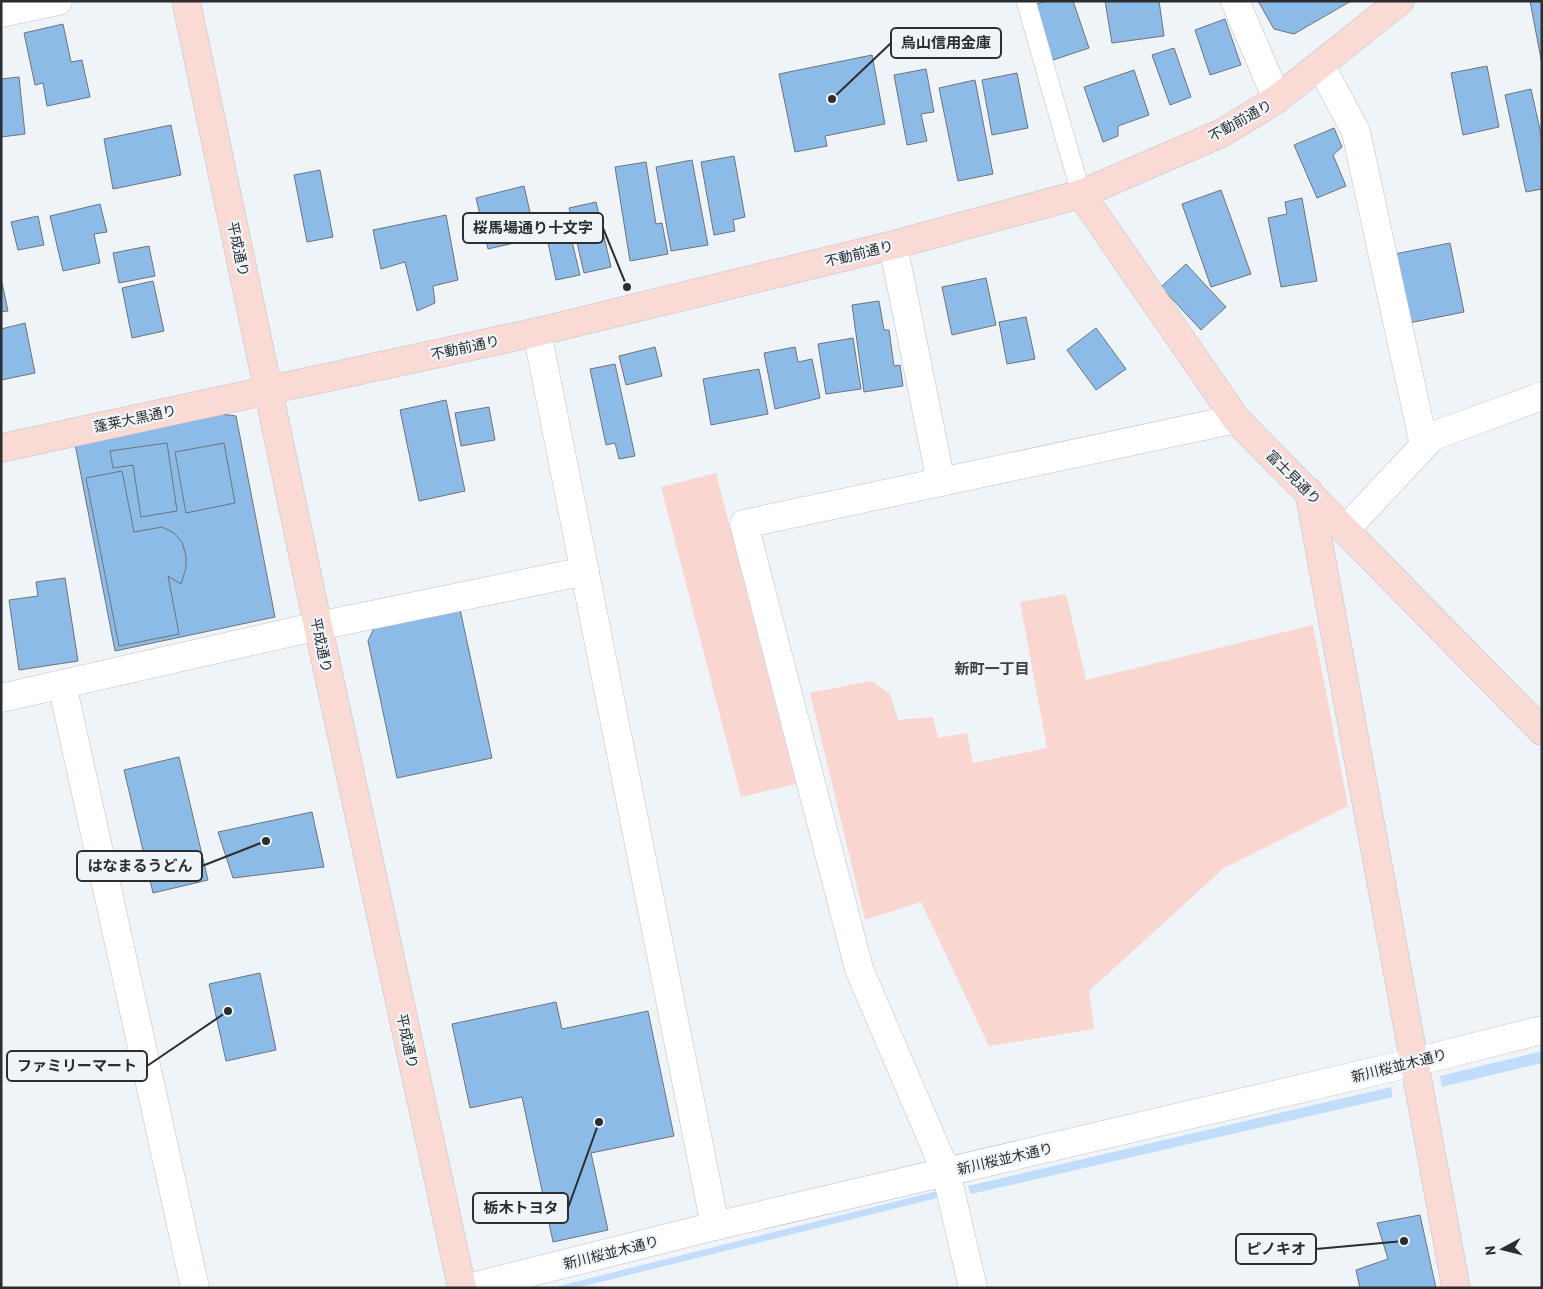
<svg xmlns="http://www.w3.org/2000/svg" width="1543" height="1289" font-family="Barlow,'Noto Sans JP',sans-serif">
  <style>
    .green { fill: #fad6d0 }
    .water { fill: #c1ddf9 }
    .building { fill: #8dbbe8; stroke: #6f7378 }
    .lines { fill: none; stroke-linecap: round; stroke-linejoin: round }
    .lane-casing { stroke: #bec2c7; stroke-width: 20 }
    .street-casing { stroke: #bec2c7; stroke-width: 29 }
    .secondary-casing { stroke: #bec2c7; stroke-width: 29 }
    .lane { stroke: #fff; stroke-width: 19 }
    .street { stroke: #fff; stroke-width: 28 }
    .secondary { stroke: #fadad4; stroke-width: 28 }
    .labels { text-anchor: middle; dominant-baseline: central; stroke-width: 4.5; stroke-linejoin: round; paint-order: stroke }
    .street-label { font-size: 14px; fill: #2b2d2f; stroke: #eff4f9 }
    .neighbourhood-label { font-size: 15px; font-weight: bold; fill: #3d4145; stroke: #eff4f9 }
    .leader { fill: none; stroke: #2b2d2f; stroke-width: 2 }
    .callout-dot { fill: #2b2d2f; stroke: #eff4f9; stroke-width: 2 }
    .callout { fill: #eff4f9; stroke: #2b2d2f; stroke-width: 2 }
    .callout-label { font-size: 15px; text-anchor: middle; font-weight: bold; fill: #2b2d2f }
  </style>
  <rect width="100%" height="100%" fill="#eff4f9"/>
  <g class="green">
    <polygon points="716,473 796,784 741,797 661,487"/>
    <polygon points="1066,594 1086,680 1313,625 1348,806 1224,868 1089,991 1094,1029 989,1046 921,902 865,920 810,693 871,681 890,694 898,720 933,717 938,738 967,733 973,763 1047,748 1020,602"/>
  </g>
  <g class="water">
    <polygon points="1542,1051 1542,1063 1442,1087 1440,1076"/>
    <polygon points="1391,1087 1393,1097 971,1194 968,1186"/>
    <polygon points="937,1191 937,1198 576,1288 551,1288"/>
  </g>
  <g class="building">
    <polygon points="1046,1 1073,1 1089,48 1044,63 1025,8"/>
    <polygon points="1105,1 1159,1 1164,36 1112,43"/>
    <polygon points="1258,1 1351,1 1294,34 1274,29"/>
    <polygon points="1530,1 1542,1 1542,64"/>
    <polygon points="1225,19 1241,65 1210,75 1195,30"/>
    <polygon points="63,24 71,62 82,60 90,97 47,106 43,83 35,85 24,33"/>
    <polygon points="1174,48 1191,97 1170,105 1152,55"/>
    <polygon points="872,55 885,124 825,136 827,146 795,152 779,74"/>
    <polygon points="1487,66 1499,127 1463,135 1451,73"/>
    <polygon points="926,69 934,112 921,114 927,141 907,145 894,75"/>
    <polygon points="1134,70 1149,115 1118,126 1118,136 1103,142 1084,87"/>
    <polygon points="1017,73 1028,128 992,135 982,80"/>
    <polygon points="19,77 25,134 1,137 1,79"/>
    <polygon points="975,80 993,174 958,181 939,88"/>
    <polygon points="1531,89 1542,139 1542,189 1526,192 1505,95"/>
    <polygon points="171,125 181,175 113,189 104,139"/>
    <polygon points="1334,128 1342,147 1333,155 1346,186 1317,198 1294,145"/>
    <polygon points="734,156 745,217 733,220 735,231 714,235 701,162"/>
    <polygon points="692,160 708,245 671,251 656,167"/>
    <polygon points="646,162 656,224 662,223 668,254 630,261 615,167"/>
    <polygon points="320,170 333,237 307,242 294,175"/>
    <polygon points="524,186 536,238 488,249 476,198"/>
    <polygon points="1221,190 1251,274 1211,287 1182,204"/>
    <polygon points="1302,198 1317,281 1281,287 1268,218 1287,214 1285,202"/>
    <polygon points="596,202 611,267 584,273 569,208"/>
    <polygon points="100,204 107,232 94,234 100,263 63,271 50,216"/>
    <polygon points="446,215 458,280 433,286 435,303 417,311 405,262 381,269 373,230"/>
    <polygon points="38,216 44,245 18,250 11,222"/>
    <polygon points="570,233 580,275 556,280 547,238"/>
    <polygon points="1450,243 1464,312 1409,323 1395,254"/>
    <polygon points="149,246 155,276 119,283 113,253"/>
    <polygon points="1186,264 1226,307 1201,330 1161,287"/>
    <polygon points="1,278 8,311 1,312"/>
    <polygon points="986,278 996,325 952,335 942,287"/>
    <polygon points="153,281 164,331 132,338 122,288"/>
    <polygon points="879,301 884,330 889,330 894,366 900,365 903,386 864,392 852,305"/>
    <polygon points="1026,317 1035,359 1007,364 999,322"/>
    <polygon points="25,323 35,373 1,380 1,329"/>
    <polygon points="1096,328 1126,369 1096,390 1067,350"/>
    <polygon points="853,338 861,389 826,394 818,344"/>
    <polygon points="655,347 662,376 626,385 619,356"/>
    <polygon points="795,347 798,362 812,359 820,398 775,409 764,353"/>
    <polygon points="615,364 635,456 619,459 615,443 606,445 590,369"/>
    <polygon points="759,369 768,414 711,425 703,379"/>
    <polygon points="446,400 465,491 419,501 400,410"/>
    <polygon points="489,407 495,440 461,446 455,413"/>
    <polygon points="213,413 236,416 275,617 115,651 75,444"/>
    <polygon points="167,443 177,511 141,517 133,465 113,468 110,451"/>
    <polygon points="224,443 235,503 186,513 175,452"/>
    <polygon points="122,471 134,532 162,527 174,533 182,542 186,556 186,568 181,584 168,576 179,634 119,646 86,478"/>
    <polygon points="65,578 78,661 19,670 9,600 38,596 36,582"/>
    <polygon points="460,609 492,758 397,778 368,641 374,628"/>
    <polygon points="179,757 208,880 153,893 124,770"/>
    <polygon points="312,812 324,867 233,878 218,832"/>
    <polygon points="260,973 276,1050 226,1061 209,984"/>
    <polygon points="556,1002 562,1029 648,1011 674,1136 591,1153 608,1230 553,1242 522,1097 470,1108 452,1024"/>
    <polygon points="1420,1215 1436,1288 1360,1288 1356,1270 1388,1259 1377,1223"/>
  </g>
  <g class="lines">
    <defs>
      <polyline id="lane" points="1026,1 1081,194"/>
      <g id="street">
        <polyline points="1235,1 1277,99"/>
        <polyline points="1,13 58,1"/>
        <polyline points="1321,66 1356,132 1424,445"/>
        <polyline points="893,245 941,482"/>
        <polyline points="537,332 715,1226"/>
        <polyline points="1345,530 1433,436 1542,396"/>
        <polyline points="62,684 195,1288"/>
        <polyline points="1,698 318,626 585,571"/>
        <polyline points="468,1288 715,1226 1415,1062 1542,1030"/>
        <polyline points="973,1288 946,1172 859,969 744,524 1236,419"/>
      </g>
      <g id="secondary">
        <polyline points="186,1 318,626 462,1288"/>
        <polyline points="1081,194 1236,419 1542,731"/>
        <polyline points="1,448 537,332 893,245 1081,194 1222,133 1277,99 1400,1"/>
        <polyline points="1309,492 1456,1288"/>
      </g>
    </defs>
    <use href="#lane" class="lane-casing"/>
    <use href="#street" class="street-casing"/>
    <use href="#secondary" class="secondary-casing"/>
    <use href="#lane" class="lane"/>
    <use href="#street" class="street"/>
    <use href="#secondary" class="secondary"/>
  </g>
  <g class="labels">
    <g class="street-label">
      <text transform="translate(1240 120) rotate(-29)">不動前通り</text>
      <text transform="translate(239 249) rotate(78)">平成通り</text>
      <text transform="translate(859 253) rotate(-14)">不動前通り</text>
      <text transform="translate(465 347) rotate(-12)">不動前通り</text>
      <text transform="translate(135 418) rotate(-12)">蓬莱大黒通り</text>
      <text transform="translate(1294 477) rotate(45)">富士見通り</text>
      <text transform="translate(322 645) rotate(78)">平成通り</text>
      <text transform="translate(408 1041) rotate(78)">平成通り</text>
      <text transform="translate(1399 1065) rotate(-14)">新川桜並木通り</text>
      <text transform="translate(1005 1158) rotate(-13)">新川桜並木通り</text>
      <text transform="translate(611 1252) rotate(-14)">新川桜並木通り</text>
    </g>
    <g class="neighbourhood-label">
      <text x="992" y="668">新町一丁目</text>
    </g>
  </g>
  <path class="leader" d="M832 99L891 43M627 287L603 228M266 841L202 866M228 1011L147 1066M599 1122L568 1208M1404 1241L1316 1249"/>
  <g class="callout-dot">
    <circle cx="832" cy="99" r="5"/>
    <circle cx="627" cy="287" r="5"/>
    <circle cx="266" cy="841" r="5"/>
    <circle cx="228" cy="1011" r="5"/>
    <circle cx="599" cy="1122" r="5"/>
    <circle cx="1404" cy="1241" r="5"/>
  </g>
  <g class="callout">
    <rect x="891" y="28" width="110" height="30" rx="5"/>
    <rect x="463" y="213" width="140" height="30" rx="5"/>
    <rect x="77" y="851" width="125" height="30" rx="5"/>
    <rect x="7" y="1051" width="140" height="30" rx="5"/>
    <rect x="473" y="1193" width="95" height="30" rx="5"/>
    <rect x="1236" y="1234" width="80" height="30" rx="5"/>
  </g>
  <g class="callout-label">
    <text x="946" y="48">烏山信用金庫</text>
    <text x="533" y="233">桜馬場通り十文字</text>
    <text x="140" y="871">はなまるうどん</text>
    <text x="77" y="1071">ファミリーマート</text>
    <text x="521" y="1213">栃木トヨタ</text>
    <text x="1276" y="1254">ピノキオ</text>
  </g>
  <rect width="1543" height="1289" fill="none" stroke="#2b2d2f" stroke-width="5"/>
  <g transform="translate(1503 1249) rotate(263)" stroke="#eff4f9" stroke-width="4" paint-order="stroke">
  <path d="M0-4L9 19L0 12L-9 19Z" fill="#2b2d2f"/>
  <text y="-8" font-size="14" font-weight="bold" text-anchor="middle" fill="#2b2d2f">N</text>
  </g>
</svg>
